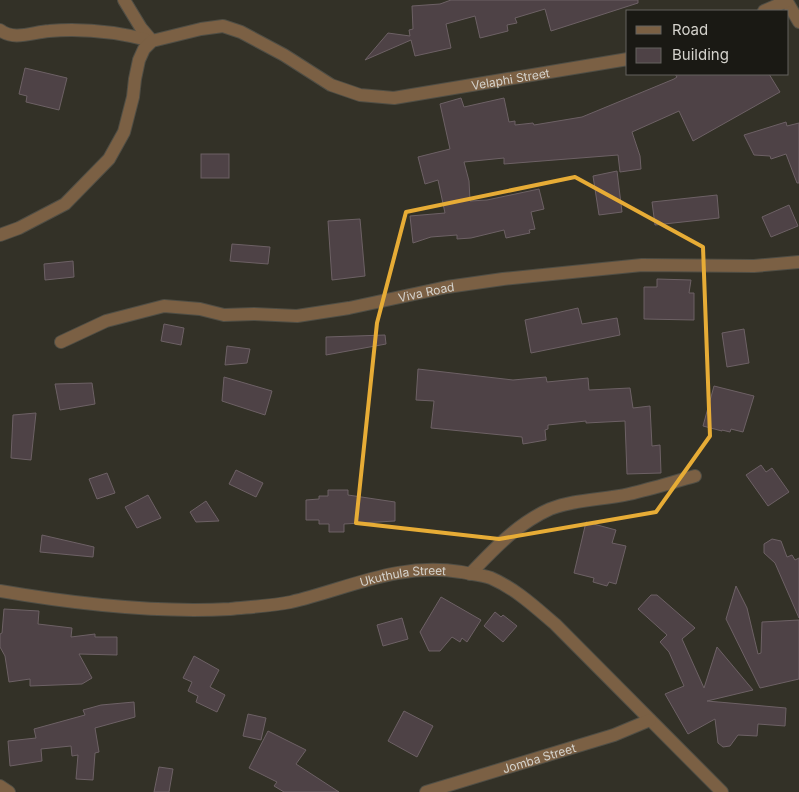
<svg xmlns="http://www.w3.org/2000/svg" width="799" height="792" font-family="Inter,sans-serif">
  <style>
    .building { fill: #4e4246; stroke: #6d6165 }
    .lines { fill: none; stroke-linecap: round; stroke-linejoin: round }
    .minor-casing { stroke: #504e45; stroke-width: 14 }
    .minor { stroke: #7b6044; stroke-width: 12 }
    .marked { fill: none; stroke: #e7ac36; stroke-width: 4; stroke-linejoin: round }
    .labels { text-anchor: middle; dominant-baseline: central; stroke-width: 4; stroke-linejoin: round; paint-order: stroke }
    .street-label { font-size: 12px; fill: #d4d2cc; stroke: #1a1914 }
  </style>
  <rect width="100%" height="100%" fill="#333127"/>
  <g class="building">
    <polygon points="451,0 638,0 638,3 551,31 545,9 515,18 517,23 507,25 508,31 480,38 475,16 446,24 451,48 415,56 411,40 365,60 388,33 410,36 409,30 413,29 412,6 440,4"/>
    <polygon points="25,68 67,78 59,110 26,102 27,96 19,94"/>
    <polygon points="675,74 769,74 780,92 693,141 679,111 632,132 640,156 641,169 620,172 618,155 504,164 504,158 464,162 469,181 470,201 487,200 539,189 544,209 531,212 535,229 529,230 530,233 506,238 504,230 471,238 457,239 457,235 431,237 413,243 410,216 445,213 438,180 425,184 418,157 450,149 440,104 461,98 464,107 504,98 509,122 515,121 515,125 533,123 534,125 582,117 674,79 677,77"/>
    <polygon points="786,122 787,126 799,123 799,183 797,183 786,154 771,159 770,156 754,155 744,135"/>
    <rect x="201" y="154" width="28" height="24"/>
    <polygon points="617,171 622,212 599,215 593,176"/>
    <polygon points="717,195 719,218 655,225 652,202"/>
    <polygon points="789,205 798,226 771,237 762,217"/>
    <polygon points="360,219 365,276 332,280 328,221"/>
    <polygon points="232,244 270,247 268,264 230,261"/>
    <polygon points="73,261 74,277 45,280 44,264"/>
    <polygon points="657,279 691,280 689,293 694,293 694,320 644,319 644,287 657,287"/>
    <polygon points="578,308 582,324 617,318 620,335 531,353 525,320"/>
    <polygon points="164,324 184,328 181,345 161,341"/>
    <polygon points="744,329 749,363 727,367 722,333"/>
    <polygon points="385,335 386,344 326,355 326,337"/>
    <polygon points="227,346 250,349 247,363 225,365"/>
    <polygon points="418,369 513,380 546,377 547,382 588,378 589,390 630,388 633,408 650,406 652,446 660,445 661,473 627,474 625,421 586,423 586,421 548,425 548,429 545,430 546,440 523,444 522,437 431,428 434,401 416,400"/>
    <polygon points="224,377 272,391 265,415 222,401"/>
    <polygon points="92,383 95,404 60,410 55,384"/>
    <polygon points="714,386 754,396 743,432 731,429 730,432 722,430 722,431 703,426"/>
    <polygon points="36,413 31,460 11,458 13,415"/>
    <polygon points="761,465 766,472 772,468 789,492 768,506 746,475"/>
    <polygon points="236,470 263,483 256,497 229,484"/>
    <polygon points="107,473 115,493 97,499 89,479"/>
    <polygon points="328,490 348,490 348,495 395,502 395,521 344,524 344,532 329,532 329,524 319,524 319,520 306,520 306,500 319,499 319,496 328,496"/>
    <polygon points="148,495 161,518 137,528 125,507"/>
    <polygon points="206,501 219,521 196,522 190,512"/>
    <polygon points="586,522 616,530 612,543 626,546 616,584 609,582 607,586 593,582 594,578 574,573"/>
    <polygon points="42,535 94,547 93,557 40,552"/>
    <polygon points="772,539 781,541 787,557 792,555 795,560 799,558 799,618 775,563 764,553 764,544"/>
    <polygon points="736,586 747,608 758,654 761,653 762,622 799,620 799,679 760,688 726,619"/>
    <polygon points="651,595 657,595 695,628 682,639 704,688 717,647 753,690 707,701 786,708 785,726 758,724 757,736 738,735 730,746 723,747 718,743 715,719 688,734 665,694 684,686 669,652 660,642 667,635 638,609"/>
    <polygon points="441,597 481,620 467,642 462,638 460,642 452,637 440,651 429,651 420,632"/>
    <polygon points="4,609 39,611 38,624 72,628 71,637 95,634 95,637 117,637 117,655 79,654 92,678 82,684 30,686 30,679 9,682 5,656 0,647 0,634 2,633"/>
    <polygon points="495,612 501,617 503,615 517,626 503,642 484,626"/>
    <polygon points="402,618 408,639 383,646 377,625"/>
    <polygon points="194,656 219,670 210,687 225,695 217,712 196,702 198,696 188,691 192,682 183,678"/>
    <polygon points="134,702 135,717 95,728 99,752 95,753 93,780 76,779 78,755 72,756 71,746 41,749 42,761 10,766 8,741 36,738 34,729 85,715 83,710 101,705"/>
    <polygon points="404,711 433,726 417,757 388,741"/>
    <polygon points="248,714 266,718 261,740 243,736"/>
    <polygon points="268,731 306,750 296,764 339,792 284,792 274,786 277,782 249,768"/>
    <polygon points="159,767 173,769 169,792 154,792"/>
  </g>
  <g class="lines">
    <defs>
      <g id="minor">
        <polyline points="124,0 141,28 152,41"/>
        <polyline points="786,0 799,22"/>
        <polyline points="764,11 787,1"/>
        <path d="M 0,30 C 14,41 33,32 49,31 C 84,28 118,32 152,41"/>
        <path id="s1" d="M 0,235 L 19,228 L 65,204 L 109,159 L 124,132 L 133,97 L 135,79 L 139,60 L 144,49 L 152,41 L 201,29 L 223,26 L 241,32 L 284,55 L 331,85 L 360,95 L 394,98 L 628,59"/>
        <path id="s2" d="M 61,342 L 106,321 L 164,306 L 200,309 L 224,315 L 254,314 L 297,316 L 349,308 L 447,287 L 503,279 L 642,265 L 754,266 L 799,262"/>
        <path d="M 470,574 C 494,549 518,523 550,509 C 575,499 603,500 629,494 C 651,489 673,482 695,476"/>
        <path id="s3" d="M 0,591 C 75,604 155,613 230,609 C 250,607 271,606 291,602 C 350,588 398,562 461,572 C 471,574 482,575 491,578 C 516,589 535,607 555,624 L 722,792"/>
        <polyline points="0,786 9,792"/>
        <path id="s4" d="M 426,792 L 614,735 L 650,720"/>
      </g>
    </defs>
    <use href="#minor" class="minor-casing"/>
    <use href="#minor" class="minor"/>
  </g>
  <path class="marked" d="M 575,177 L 703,247 L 710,436 L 656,512 L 499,539 L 356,523 L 377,323 L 406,212 Z"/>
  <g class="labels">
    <g class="street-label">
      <text stroke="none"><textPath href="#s1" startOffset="642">Velaphi Street</textPath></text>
      <text stroke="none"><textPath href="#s2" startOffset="375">Viva Road</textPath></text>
      <text stroke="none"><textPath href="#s3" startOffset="408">Ukuthula Street</textPath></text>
      <text stroke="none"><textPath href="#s4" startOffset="118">Jomba Street</textPath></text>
    </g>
  </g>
  <rect x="626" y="10" width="162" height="65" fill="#1a1914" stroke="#64635e"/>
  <rect x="636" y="26" width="25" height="8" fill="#7b6044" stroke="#64635e"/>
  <text x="672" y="35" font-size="15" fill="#d4d2cc">Road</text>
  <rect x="636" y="48" width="25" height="15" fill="#4e4246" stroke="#64635e"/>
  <text x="672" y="60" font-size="15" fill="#d4d2cc">Building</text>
</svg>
